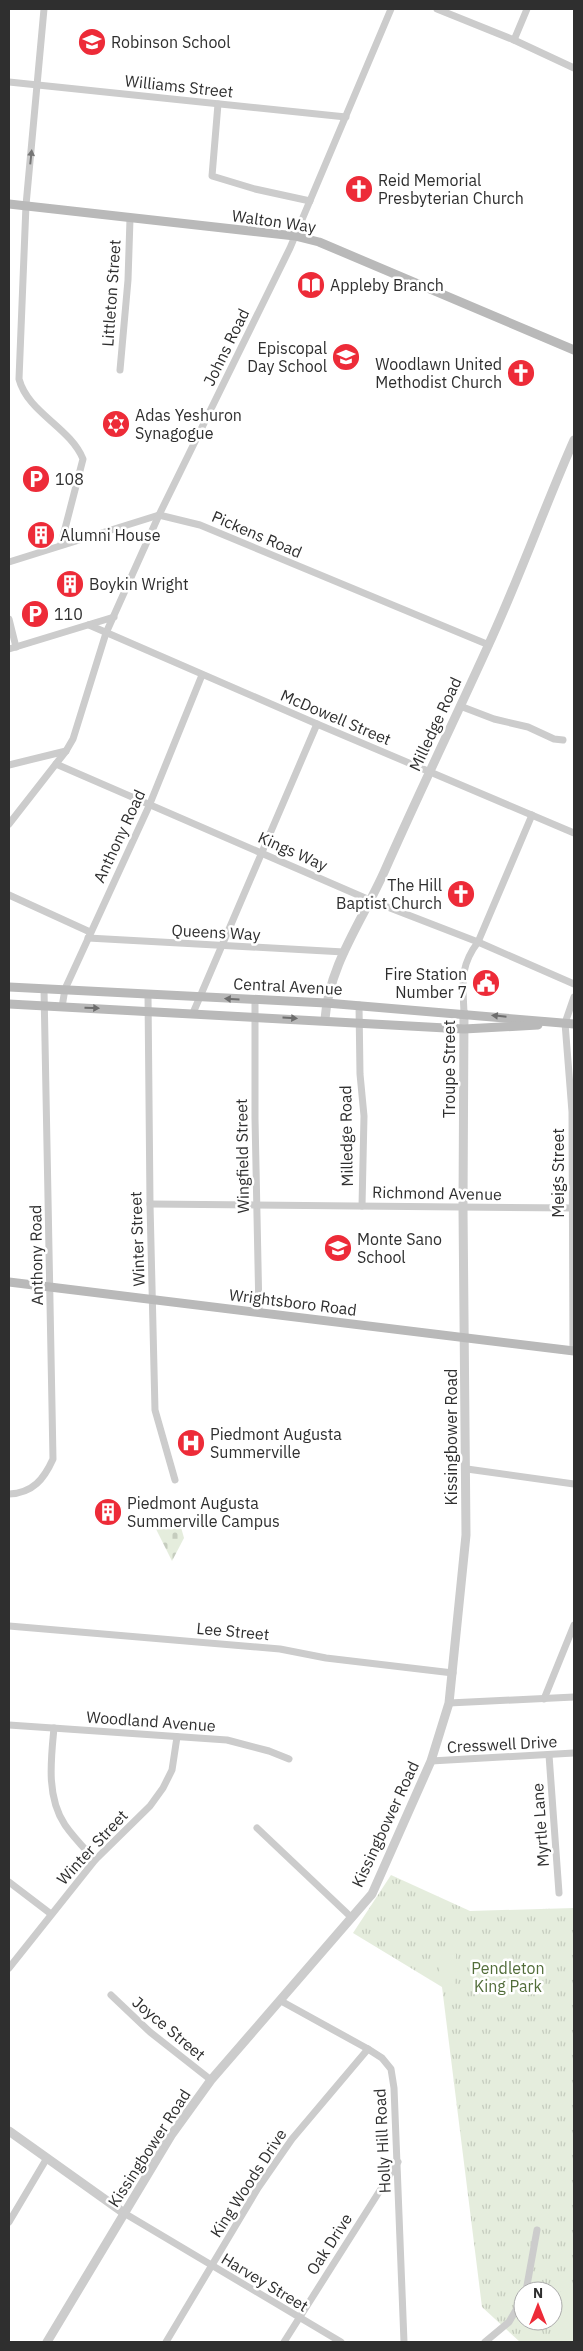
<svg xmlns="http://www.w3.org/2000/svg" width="583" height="2351" font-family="'IBM Plex Sans',sans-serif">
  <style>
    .grass { fill: url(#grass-tufts); fill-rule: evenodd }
    .cemetery { fill: url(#cemetery-stones) }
    .garden { fill: #e5eddd }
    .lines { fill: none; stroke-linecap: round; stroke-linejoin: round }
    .minor { stroke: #ccc; stroke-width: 7 }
    .tertiary { stroke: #ccc; stroke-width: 9 }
    .secondary { stroke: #b9b9b9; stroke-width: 9 }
    .oneway { fill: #767676 }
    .oneway2 { fill: #6d6d6d }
    .labels { text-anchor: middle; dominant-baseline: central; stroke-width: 5; stroke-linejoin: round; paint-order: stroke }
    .poi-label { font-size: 16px; fill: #2f2f2f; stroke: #fff; text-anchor: start }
    .street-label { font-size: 16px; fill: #2f2f2f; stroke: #fff }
    .park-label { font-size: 16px; fill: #526d3a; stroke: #fff }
  </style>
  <defs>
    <pattern id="grass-tufts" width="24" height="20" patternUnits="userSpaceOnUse" patternTransform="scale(1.25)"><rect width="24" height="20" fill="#e5eddd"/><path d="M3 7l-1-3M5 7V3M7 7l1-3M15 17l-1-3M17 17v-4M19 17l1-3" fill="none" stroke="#c5ccbe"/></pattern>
    <pattern id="cemetery-stones" width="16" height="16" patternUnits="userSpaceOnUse" patternTransform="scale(1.25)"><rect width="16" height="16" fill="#e5eddd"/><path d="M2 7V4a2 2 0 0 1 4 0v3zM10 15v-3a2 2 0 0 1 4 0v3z" fill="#c5ccbe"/></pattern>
  </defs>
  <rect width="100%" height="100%" fill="#fff"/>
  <path class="grass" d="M 391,1875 L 470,1911 L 574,1908 L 574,2342 L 520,2342 L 482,2307 L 442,1987 L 353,1933 ZM 523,2291 L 553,2291 L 553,2321 L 523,2321 Z"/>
  <polygon class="cemetery" points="179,1520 184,1538 172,1561 155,1527"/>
  <g class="garden">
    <polygon points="440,1954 456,1954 455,1984 449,1986 439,1980"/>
    <polygon points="574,2285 574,2342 562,2342 553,2321 553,2295"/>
  </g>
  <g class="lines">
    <g class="minor">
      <path d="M 44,9 L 26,205 L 19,379 C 28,413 70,427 83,459 L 61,544"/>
      <polyline points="437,9 514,40 574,68"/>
      <polyline points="514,40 527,9"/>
      <polyline points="9,82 346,117"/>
      <polyline points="218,104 212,176 255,189 310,201"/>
      <polyline points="120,370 128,280 130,219"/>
      <polyline points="9,562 159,515 200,525 489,645"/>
      <polyline points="9,619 16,647"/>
      <polyline points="89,625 317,724 574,833"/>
      <polyline points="9,649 114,617"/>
      <polyline points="460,706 494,719 528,727 554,739 563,740"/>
      <polyline points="56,764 372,901 478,942 574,984"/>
      <polyline points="9,765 66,751"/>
      <polyline points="9,824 66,751 73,739 106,633 159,515 290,248 391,9"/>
      <polyline points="9,895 90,932"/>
      <polyline points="88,938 344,952"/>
      <polyline points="148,995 150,1204 155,1410 175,1480"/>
      <polyline points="255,1000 255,1118 259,1313"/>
      <polyline points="359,1005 360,1074 364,1116 362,1206"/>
      <polyline points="62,1007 65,989 149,806 202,675"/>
      <polyline points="193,1013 317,724"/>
      <path d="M 464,1013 C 463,984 459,967 478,942 L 532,815"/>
      <polyline points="150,1204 574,1208"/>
      <polyline points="573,1350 572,1112 565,1023 574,997"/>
      <polyline points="467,1469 574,1484"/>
      <path d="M 9,1494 C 33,1493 44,1479 53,1459 L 44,989"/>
      <polyline points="9,1626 280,1649 326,1658 453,1673"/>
      <polyline points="544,1699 574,1625"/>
      <polyline points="449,1703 574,1697"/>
      <polyline points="9,1725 227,1740 269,1751 289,1759"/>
      <path d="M 54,1728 C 51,1759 46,1797 65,1825 C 74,1838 85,1849 95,1860"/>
      <polyline points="549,1755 559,1893"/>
      <polyline points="431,1761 574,1753"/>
      <polyline points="257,1828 352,1918"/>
      <polyline points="9,1882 51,1914"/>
      <polyline points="9,1968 95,1860 150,1806 163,1788 172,1770 177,1737"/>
      <polyline points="111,1995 150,2032 211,2080"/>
      <polyline points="281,2001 368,2049 382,2058 391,2069 394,2088 404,2342"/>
      <polyline points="124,2213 341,2342"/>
      <polyline points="9,2222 47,2158"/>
      <polyline points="526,2291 537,2230"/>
      <polyline points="166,2342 258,2188 292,2139 368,2049"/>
      <polyline points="284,2342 398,2162"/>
      <polyline points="485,2342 509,2322 523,2298"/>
    </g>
    <g class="tertiary">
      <path d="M 325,1020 C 328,966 364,918 385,870 C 418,795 454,721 488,646 C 519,579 544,508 574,440"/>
      <polyline points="9,2131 124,2213"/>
      <polyline points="47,2342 172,2134 211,2080 372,1894 431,1761 449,1703 466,1535 463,1208 464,1013"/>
    </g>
    <g class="secondary">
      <polyline points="9,204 295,236 319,242 574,350"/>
      <polyline points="9,987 326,1003 574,1024"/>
      <polyline points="9,1004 464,1029 538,1025"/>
      <polyline points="9,1282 574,1351"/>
    </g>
  </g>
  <defs><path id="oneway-solid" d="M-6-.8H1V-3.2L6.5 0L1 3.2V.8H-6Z" transform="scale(1.25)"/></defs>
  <use class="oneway" href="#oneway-solid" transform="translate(31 157) rotate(-84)"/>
  <g class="oneway2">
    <use href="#oneway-solid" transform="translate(232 999) rotate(-177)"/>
    <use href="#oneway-solid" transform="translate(92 1008) rotate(2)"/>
    <use href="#oneway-solid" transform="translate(499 1016) rotate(-174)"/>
    <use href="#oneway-solid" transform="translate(290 1018) rotate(3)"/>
  </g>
  <defs>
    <symbol id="school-disc" viewBox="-11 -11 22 22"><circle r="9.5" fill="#ed2b38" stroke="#fff"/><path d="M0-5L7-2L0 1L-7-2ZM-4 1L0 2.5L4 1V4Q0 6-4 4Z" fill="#fff"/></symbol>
    <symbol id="church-disc" viewBox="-11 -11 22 22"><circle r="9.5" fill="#ed2b38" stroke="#fff"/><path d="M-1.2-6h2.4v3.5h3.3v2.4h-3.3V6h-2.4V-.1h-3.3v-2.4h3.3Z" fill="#fff"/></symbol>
    <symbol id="library-disc" viewBox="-11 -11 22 22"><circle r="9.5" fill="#ed2b38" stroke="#fff"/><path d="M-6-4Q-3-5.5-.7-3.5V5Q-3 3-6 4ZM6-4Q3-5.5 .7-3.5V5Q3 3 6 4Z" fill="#fff"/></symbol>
    <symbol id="synagogue-disc" viewBox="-11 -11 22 22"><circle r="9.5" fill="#ed2b38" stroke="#fff"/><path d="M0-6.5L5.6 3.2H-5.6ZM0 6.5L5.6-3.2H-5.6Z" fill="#fff"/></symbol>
    <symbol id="parking-disc" viewBox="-11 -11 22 22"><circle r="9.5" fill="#ed2b38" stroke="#fff"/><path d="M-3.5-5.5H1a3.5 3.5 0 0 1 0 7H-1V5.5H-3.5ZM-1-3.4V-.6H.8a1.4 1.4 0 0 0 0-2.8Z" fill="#fff"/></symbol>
    <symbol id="building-disc" viewBox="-11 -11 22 22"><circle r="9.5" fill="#ed2b38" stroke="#fff"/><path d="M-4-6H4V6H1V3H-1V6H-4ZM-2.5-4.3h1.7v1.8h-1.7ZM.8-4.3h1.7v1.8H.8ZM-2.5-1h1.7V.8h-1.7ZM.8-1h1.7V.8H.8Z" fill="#fff"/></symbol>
    <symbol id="civic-disc" viewBox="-11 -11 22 22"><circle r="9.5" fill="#ed2b38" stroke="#fff"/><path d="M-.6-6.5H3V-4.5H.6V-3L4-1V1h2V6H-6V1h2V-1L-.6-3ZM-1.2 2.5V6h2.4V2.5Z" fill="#fff"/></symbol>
    <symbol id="hospital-disc" viewBox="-11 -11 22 22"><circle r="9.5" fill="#ed2b38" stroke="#fff"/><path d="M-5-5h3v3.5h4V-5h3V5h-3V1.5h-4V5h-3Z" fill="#fff"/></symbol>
  </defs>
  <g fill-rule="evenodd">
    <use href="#school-disc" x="76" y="26" width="32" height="32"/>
    <use href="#church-disc" x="343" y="173" width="32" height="32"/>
    <use href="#library-disc" x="295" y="269" width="32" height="32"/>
    <use href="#school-disc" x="330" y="341" width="32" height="32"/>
    <use href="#church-disc" x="505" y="357" width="32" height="32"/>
    <use href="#synagogue-disc" x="100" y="408" width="32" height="32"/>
    <use href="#parking-disc" x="20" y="463" width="32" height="32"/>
    <use href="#building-disc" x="25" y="519" width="32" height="32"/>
    <use href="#building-disc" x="54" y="568" width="32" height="32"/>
    <use href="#parking-disc" x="19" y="598" width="32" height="32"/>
    <use href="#church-disc" x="445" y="878" width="32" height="32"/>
    <use href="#civic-disc" x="470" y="967" width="32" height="32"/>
    <use href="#school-disc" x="322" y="1232" width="32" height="32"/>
    <use href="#hospital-disc" x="175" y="1427" width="32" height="32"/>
    <use href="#building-disc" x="92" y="1496" width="32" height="32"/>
  </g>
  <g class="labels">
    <g class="poi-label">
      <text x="111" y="42">Robinson School</text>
      <text x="378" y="180">Reid Memorial<tspan x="378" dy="18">Presbyterian Church</tspan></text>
      <text x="330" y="285">Appleby Branch</text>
      <text x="327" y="348" text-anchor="end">Episcopal<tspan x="327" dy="18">Day School</tspan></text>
      <text x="502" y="364" text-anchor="end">Woodlawn United<tspan x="502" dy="18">Methodist Church</tspan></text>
      <text x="135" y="415">Adas Yeshuron<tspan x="135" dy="18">Synagogue</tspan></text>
      <text x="55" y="479">108</text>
      <text x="60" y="535">Alumni House</text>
      <text x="89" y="584">Boykin Wright</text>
      <text x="54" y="614">110</text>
      <text x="442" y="885" text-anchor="end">The Hill<tspan x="442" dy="18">Baptist Church</tspan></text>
      <text x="467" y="974" text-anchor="end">Fire Station<tspan x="467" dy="18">Number 7</tspan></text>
      <text x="357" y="1239">Monte Sano<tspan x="357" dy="18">School</tspan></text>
      <text x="210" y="1434">Piedmont Augusta<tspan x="210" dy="18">Summerville</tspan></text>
      <text x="127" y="1503">Piedmont Augusta<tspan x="127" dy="18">Summerville Campus</tspan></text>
    </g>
    <g class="street-label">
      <text transform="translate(179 86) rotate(6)">Williams Street</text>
      <text transform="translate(274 221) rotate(8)">Walton Way</text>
      <text transform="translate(111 293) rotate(-86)">Littleton Street</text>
      <text transform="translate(226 347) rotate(-64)">Johns Road</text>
      <text transform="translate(257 534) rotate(23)">Pickens Road</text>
      <text transform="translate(336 717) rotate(23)">McDowell Street</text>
      <text transform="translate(435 724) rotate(-65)">Milledge Road</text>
      <text transform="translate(119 836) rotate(-65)">Anthony Road</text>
      <text transform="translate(293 851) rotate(24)">Kings Way</text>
      <text transform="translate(216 932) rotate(3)">Queens Way</text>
      <text transform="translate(288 986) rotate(3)">Central Avenue</text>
      <text transform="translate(449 1069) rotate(-90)">Troupe Street</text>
      <text transform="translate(346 1136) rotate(-91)">Milledge Road</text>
      <text transform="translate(242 1156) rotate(-91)">Wingfield Street</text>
      <text transform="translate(558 1173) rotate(-90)">Meigs Street</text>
      <text transform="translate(437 1193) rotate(1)">Richmond Avenue</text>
      <text transform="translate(137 1239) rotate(-92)">Winter Street</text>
      <text transform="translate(36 1255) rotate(-91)">Anthony Road</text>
      <text transform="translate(293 1302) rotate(7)">Wrightsboro Road</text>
      <text transform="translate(451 1437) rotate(-90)">Kissingbower Road</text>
      <text transform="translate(233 1631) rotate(5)">Lee Street</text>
      <text transform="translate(151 1721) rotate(4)">Woodland Avenue</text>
      <text transform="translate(502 1744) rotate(-3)">Cresswell Drive</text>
      <text transform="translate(385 1824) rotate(-65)">Kissingbower Road</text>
      <text transform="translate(540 1825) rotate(-94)">Myrtle Lane</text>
      <text transform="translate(92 1847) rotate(-47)">Winter Street</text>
      <text transform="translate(169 2028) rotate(40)">Joyce Street</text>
      <text transform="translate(382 2141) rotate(-93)">Holly Hill Road</text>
      <text transform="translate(149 2148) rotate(-57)">Kissingbower Road</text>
      <text transform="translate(248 2183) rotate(-57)">King Woods Drive</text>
      <text transform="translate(329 2244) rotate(-57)">Oak Drive</text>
      <text transform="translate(265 2282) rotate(31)">Harvey Street</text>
    </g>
    <g class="park-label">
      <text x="508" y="1968">Pendleton<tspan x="508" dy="18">King Park</tspan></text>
    </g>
  </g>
  <rect width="583" height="2351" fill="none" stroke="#2f2f2f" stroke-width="20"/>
  <g transform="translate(538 2306)"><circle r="24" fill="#ffffff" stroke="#acacac"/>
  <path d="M0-4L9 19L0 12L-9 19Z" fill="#ed2b38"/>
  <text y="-8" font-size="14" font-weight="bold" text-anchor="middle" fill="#2f2f2f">N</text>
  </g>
</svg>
